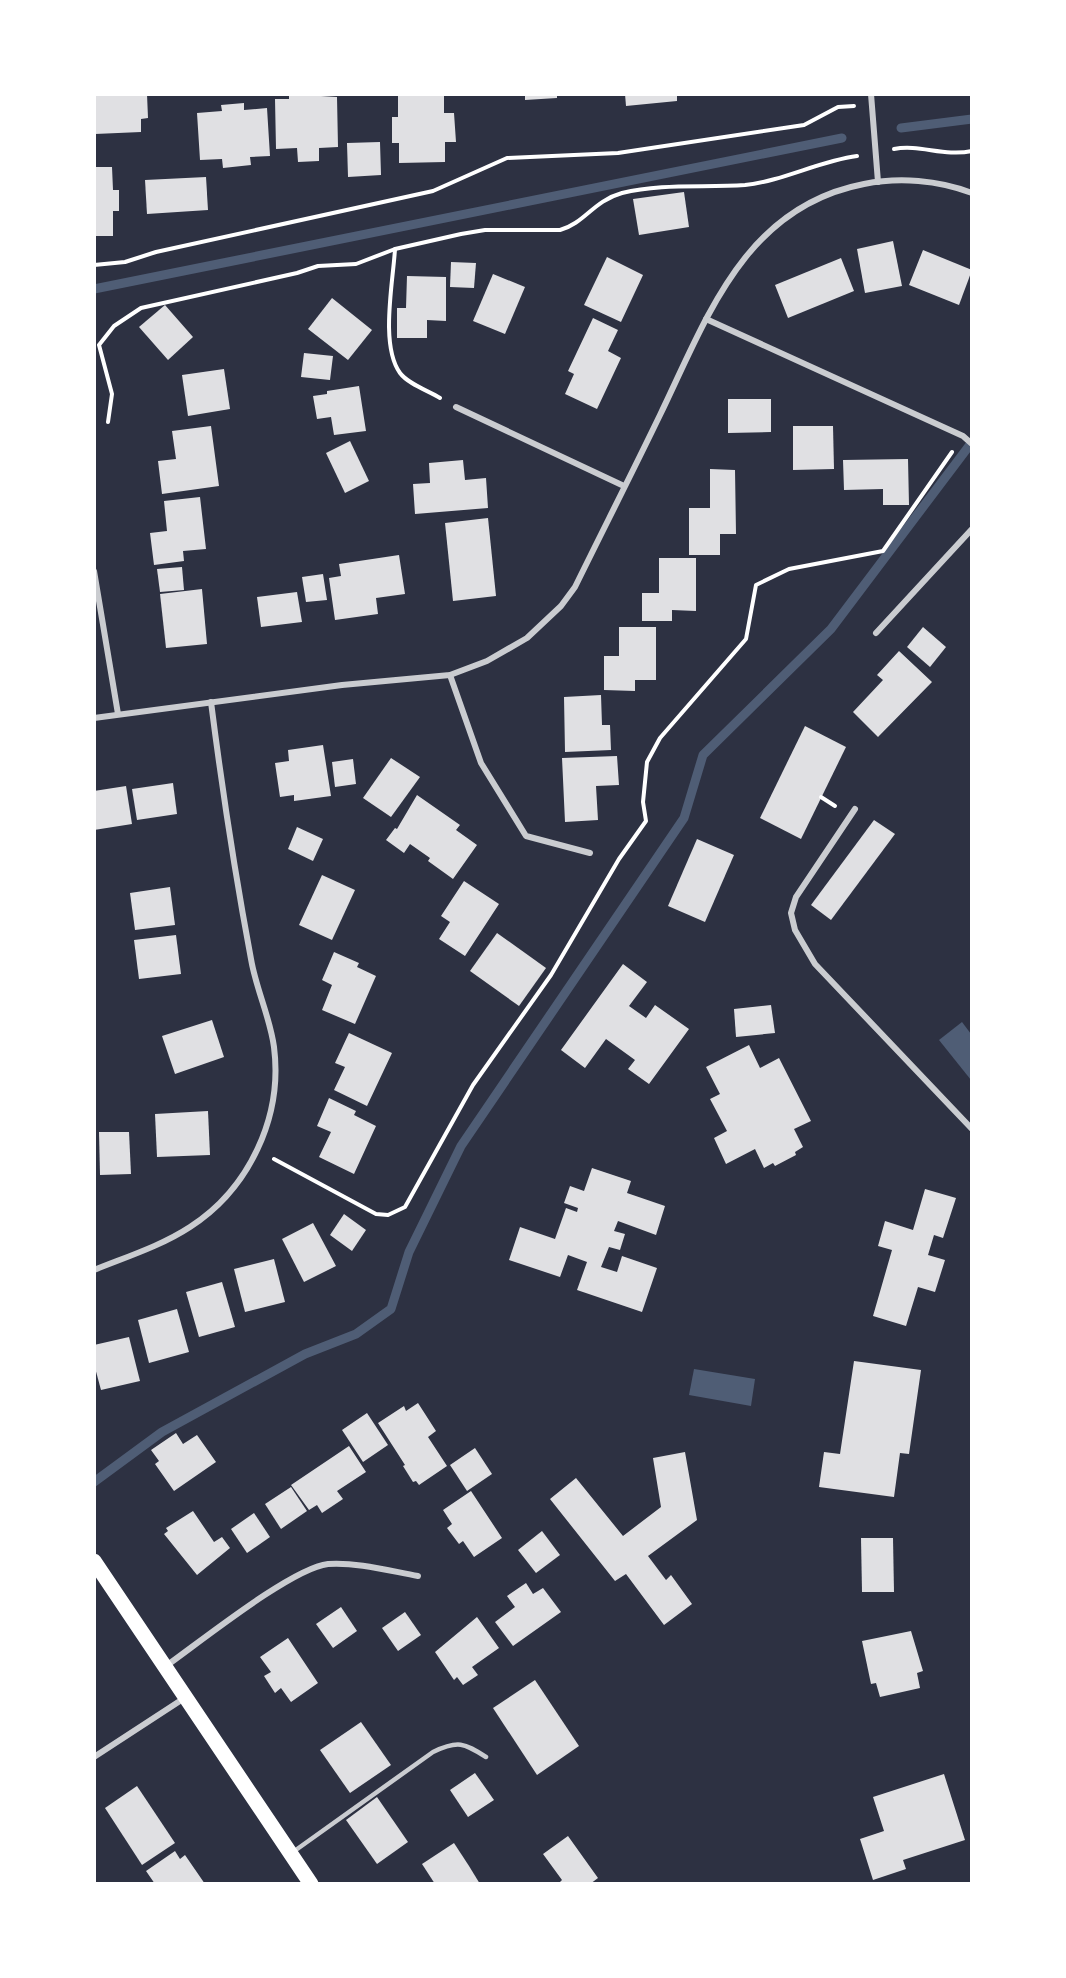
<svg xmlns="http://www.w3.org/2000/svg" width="1066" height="1978" font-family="Figtree,sans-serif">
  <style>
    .water { fill: #4f5d75 }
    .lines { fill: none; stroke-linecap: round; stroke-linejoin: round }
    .stream { stroke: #4f5d75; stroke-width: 9 }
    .building { fill: #e0e0e3 }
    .path { stroke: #fff; stroke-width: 4 }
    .service { stroke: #caccd0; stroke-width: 4.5 }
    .minor { stroke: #caccd0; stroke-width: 6 }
    .primary { stroke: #fff; stroke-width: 15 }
  </style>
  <rect width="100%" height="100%" fill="#2d3142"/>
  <g class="water">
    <polygon points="962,1022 971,1034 971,1080 939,1040"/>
    <polygon points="694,1369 755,1379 751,1406 689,1395"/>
  </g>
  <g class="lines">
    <g class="stream">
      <polyline points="901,128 972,119"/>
      <polyline points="94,289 842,138"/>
      <polyline points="94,1482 162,1432 305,1354 356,1334 391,1309 409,1252 461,1146 684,818 703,755 831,629 972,442"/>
    </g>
  </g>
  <g class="building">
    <polygon points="94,94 147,94 148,118 141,119 141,132 95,134"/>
    <polygon points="289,94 337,97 338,147 319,148 319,161 298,162 297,148 276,149 275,99 289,99"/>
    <polygon points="525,94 557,94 557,98 525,100"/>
    <polygon points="625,94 677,94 677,101 626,106"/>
    <polygon points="444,95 444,113 454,113 456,142 445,142 445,162 399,163 399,143 392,143 392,117 398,117 398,96"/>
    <polygon points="244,103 244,110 267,108 270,156 250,157 251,165 223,168 222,159 200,160 197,113 222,111 221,105"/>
    <polygon points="380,142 381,175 348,177 347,143"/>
    <polygon points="94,167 112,167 113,190 119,190 119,211 113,211 113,236 94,236"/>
    <polygon points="206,177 208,210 147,214 145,180"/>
    <polygon points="684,192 689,227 639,235 633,199"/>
    <polygon points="893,241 902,286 865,293 857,249"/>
    <polygon points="923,250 972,270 959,305 909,285"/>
    <polygon points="607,257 643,275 621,322 584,305"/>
    <polygon points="841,258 854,291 788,318 775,285"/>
    <polygon points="451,262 476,263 474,288 450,287"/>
    <polygon points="493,274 525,287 505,334 473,321"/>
    <polygon points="407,276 446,277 446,321 427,320 427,338 397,338 397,308 406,308"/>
    <polygon points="332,298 372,330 348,360 308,329"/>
    <polygon points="165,305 193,337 168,360 139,327"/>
    <polygon points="593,318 618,330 608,351 621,358 597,409 565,394 574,374 568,371"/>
    <polygon points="304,353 333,356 330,380 301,377"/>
    <polygon points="224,369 230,409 188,416 182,375"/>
    <polygon points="359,386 366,431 334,435 331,417 317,419 313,396 327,394 327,391"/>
    <polygon points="728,399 771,399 771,432 728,433"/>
    <polygon points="211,426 219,486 162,494 158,461 176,459 172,431"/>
    <polygon points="793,426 833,426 834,469 793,470"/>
    <polygon points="350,441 369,481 345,493 326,453"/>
    <polygon points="908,459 909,505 883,505 883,489 844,490 843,460"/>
    <polygon points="463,460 465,480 486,478 488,508 415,514 413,484 430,483 429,463"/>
    <polygon points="710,469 735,470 736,534 720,534 720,555 689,555 689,508 710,508"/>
    <polygon points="200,497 206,549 183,551 184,561 154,565 150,533 167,531 164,501"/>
    <polygon points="488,518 496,596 453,601 445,523"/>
    <polygon points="399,555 405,594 376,598 378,614 335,620 329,578 341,576 339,564"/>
    <polygon points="659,558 696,558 696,611 672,610 672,621 642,621 642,593 659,593"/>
    <polygon points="182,567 184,590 160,592 157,569"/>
    <polygon points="323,574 327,600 306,602 302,577"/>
    <polygon points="202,589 207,644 166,648 160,594"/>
    <polygon points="297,592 302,622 261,627 257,597"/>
    <polygon points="619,627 656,627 656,680 635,680 635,691 604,690 604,656 619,656"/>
    <polygon points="923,627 946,647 930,667 907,647"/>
    <polygon points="899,651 932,682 878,737 853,712 883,680 877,675"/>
    <polygon points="601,695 602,725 610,725 611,750 565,752 564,697"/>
    <polygon points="805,726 846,747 801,839 760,818"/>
    <polygon points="323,745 331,796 294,801 294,795 280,797 275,763 289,761 288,750"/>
    <polygon points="617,756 619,785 596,786 598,820 565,822 562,758"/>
    <polygon points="391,758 420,777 391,817 363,798"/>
    <polygon points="353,759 356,784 335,787 332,762"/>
    <polygon points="173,783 177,814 137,820 132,789"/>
    <polygon points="126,786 132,824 94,830 94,791"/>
    <polygon points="417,795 460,825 456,830 477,845 453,879 428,861 430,858 410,844 404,853 386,840 395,828 397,829"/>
    <polygon points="874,820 895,834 831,920 811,905"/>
    <polygon points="297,827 323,839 313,861 288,849"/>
    <polygon points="697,839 734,855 705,922 668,906"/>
    <polygon points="322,875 355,890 332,940 299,925"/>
    <polygon points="464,881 499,904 465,956 439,939 450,922 441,916"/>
    <polygon points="170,887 175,925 135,930 130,893"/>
    <polygon points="497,933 546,968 519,1006 470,971"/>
    <polygon points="176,935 181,974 139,979 134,940"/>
    <polygon points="334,952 359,963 357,967 376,976 355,1024 322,1010 332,985 322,980"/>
    <polygon points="623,964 647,982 629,1006 646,1018 655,1005 689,1029 649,1084 628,1069 635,1060 606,1039 585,1068 561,1050"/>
    <polygon points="771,1005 775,1033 736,1037 734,1009"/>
    <polygon points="212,1020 224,1057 175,1074 162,1036"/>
    <polygon points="349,1033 392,1053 367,1106 334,1090 345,1067 335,1063"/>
    <polygon points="749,1045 760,1068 779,1058 811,1121 794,1129 803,1147 795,1152 796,1155 775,1166 773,1163 764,1168 755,1149 726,1164 714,1138 727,1131 710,1099 720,1094 706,1067"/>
    <polygon points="329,1098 356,1111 354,1115 376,1126 354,1174 319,1157 331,1132 317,1126"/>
    <polygon points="208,1111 210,1155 157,1157 155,1114"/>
    <polygon points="99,1132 129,1132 131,1174 100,1175"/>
    <polygon points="592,1168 631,1181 627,1193 665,1206 656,1235 618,1221 614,1231 625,1234 620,1250 609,1247 601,1267 617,1272 622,1256 657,1268 642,1312 577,1290 587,1262 568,1255 560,1277 509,1260 520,1227 555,1239 566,1208 577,1212 578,1208 564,1203 570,1186 584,1191"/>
    <polygon points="925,1189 956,1198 943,1238 934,1235 928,1255 945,1260 935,1292 918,1287 906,1326 873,1316 892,1250 878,1246 885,1221 913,1230"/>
    <polygon points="344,1214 366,1230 352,1251 330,1235"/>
    <polygon points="313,1223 336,1266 304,1282 282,1239"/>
    <polygon points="274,1259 285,1302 245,1312 234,1269"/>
    <polygon points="222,1282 235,1327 199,1337 186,1292"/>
    <polygon points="177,1309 189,1352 149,1363 138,1320"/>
    <polygon points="129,1337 140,1381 101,1390 94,1364 94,1345"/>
    <polygon points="854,1361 921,1370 909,1454 900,1453 894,1497 819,1487 824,1452 840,1454"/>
    <polygon points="418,1403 436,1431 428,1437 447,1466 419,1485 416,1481 413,1482 403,1466 405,1465 378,1423 404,1406 406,1411"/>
    <polygon points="367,1413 388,1445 363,1462 342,1430"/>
    <polygon points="176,1433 183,1444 197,1435 216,1462 174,1491 155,1464 159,1461 151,1450"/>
    <polygon points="349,1446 366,1472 337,1491 343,1499 322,1513 317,1505 309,1510 291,1485"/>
    <polygon points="475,1448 492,1474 467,1491 450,1465"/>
    <polygon points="685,1452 697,1520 648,1556 666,1580 671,1575 692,1604 664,1625 626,1574 615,1581 550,1499 576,1478 623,1536 661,1507 653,1458"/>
    <polygon points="291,1487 307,1511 281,1529 265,1504"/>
    <polygon points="471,1491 502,1538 474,1557 463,1541 459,1544 447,1528 452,1524 443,1510"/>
    <polygon points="193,1511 214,1542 222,1537 230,1548 197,1575 164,1534 168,1531 166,1528"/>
    <polygon points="254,1513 270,1537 247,1553 231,1529"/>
    <polygon points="542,1531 560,1555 536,1573 518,1550"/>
    <polygon points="861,1538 893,1538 894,1592 862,1592"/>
    <polygon points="526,1583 533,1594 543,1588 561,1612 513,1646 495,1622 515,1607 507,1596"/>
    <polygon points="341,1607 357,1631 333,1648 316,1624"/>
    <polygon points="405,1612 421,1635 398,1651 382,1628"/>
    <polygon points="477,1617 499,1648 472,1667 478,1675 463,1685 457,1677 454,1680 435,1652"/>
    <polygon points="911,1631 923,1671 917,1673 920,1688 880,1697 876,1683 871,1684 862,1641"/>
    <polygon points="288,1638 318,1683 291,1702 281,1688 275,1693 264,1676 271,1672 260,1657"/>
    <polygon points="535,1680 579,1746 537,1775 493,1708"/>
    <polygon points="361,1722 391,1765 350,1793 320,1750"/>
    <polygon points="475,1773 494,1800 468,1817 450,1790"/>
    <polygon points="944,1774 965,1840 903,1860 906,1869 873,1880 860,1839 884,1831 873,1797"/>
    <polygon points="137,1786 175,1843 142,1865 105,1808"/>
    <polygon points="377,1797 408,1842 377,1864 346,1820"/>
    <polygon points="568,1836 598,1878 590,1884 558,1884 562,1880 543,1854"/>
    <polygon points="454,1843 469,1866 480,1884 435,1884 422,1864"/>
    <polygon points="175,1851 180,1859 185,1855 205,1884 155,1884 146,1871"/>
  </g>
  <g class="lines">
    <g class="path">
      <path d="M 894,149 C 920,144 944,157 972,151"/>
      <path d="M 395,249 C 393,283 380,345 400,373 C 408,384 429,391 440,398"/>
      <polyline points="94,265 125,262 156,252 433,191 507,158 618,153 804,125 838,107 854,106"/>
      <path d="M 108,422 L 112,394 L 99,345 L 114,326 L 141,308 L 297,273 L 318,266 L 356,264 L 395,249 L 461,234 L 485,230 L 560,230 C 585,223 593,201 622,193 C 662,183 704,188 745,185 C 783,181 819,161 857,156"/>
      <polyline points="821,797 835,806"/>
      <polyline points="274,1159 376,1214 388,1215 405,1207 473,1085 551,975 619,859 646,821 643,802 647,762 660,738 746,639 756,585 789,569 883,551 952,452"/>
    </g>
    <path class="service" d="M 293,1852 L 433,1752 C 458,1740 464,1743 486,1757"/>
    <g class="minor">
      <polyline points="871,94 878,182"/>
      <polyline points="706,319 963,436 972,444"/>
      <polyline points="456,407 624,486"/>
      <polyline points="94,571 118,714"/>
      <polyline points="876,633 972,529"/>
      <polyline points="450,675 481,763 526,836 590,853"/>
      <path d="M 94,718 L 342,685 L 450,675 L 487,661 L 527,638 L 561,606 L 575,587 C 603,530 632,473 660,415 C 707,318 744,207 864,184 C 899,177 938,180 972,193"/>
      <polyline points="855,809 796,897 791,913 795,930 815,964 972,1129"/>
      <path d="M 94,1270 C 126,1257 161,1246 190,1227 C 249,1189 283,1117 274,1047 C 270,1017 256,989 251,959 C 235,874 222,788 211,702"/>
      <path d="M 166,1666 C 200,1642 292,1568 328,1564 C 357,1562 390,1571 418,1576"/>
      <polyline points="94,1757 186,1697"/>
    </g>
    <polyline class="primary" points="94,1561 311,1884"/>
  </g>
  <rect width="1066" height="1978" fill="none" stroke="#ffffff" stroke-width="192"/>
</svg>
